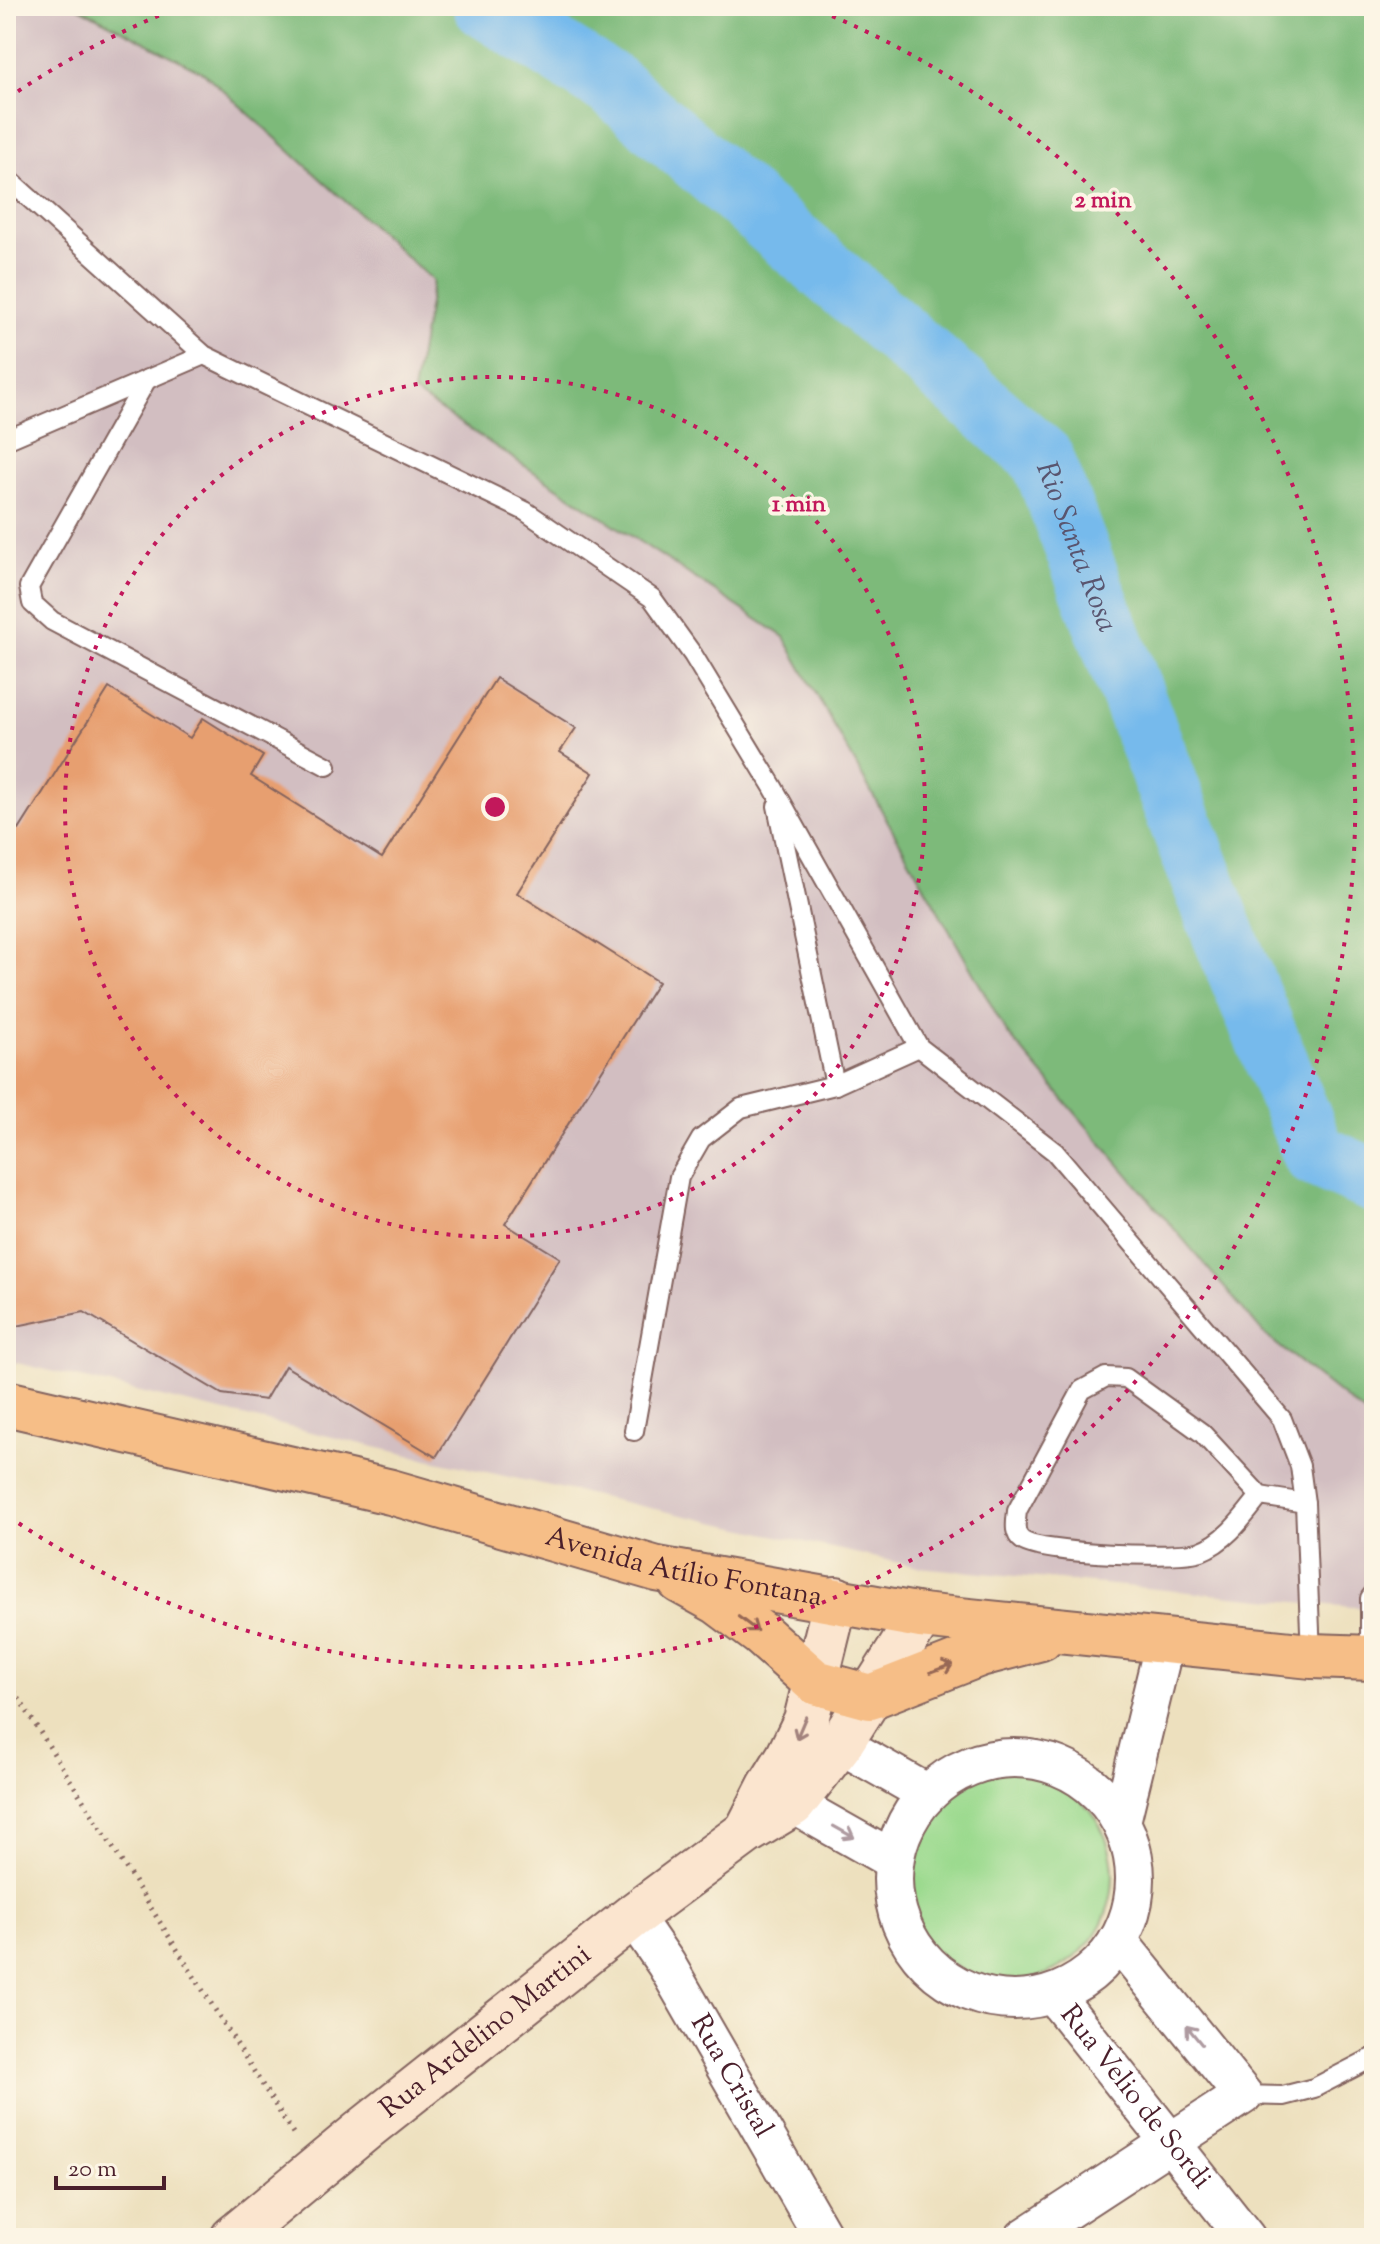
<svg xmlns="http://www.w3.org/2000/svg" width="1380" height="2244" font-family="'Sorts Mill Goudy',serif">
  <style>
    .industrial { fill: #d2bec1 }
    .green { fill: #9cda8f; stroke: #737c5d; stroke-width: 2 }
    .forest { fill: #7dba7a; stroke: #646c52; stroke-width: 2 }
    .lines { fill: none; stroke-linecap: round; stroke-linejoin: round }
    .river { stroke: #76baec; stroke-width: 64 }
    .building { fill: #e79f70 }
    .lane-casing { stroke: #83635e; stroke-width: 22 }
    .street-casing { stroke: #83635e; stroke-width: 42 }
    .secondary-casing { stroke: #83635e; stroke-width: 48 }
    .primary-casing { stroke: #83635e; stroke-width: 48 }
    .path { stroke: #83635e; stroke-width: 5; stroke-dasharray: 2 6; stroke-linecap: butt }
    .lane { stroke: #fff; stroke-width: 18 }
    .street { stroke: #fff; stroke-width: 38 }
    .secondary { stroke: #fbe5cf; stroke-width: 44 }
    .primary { stroke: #f6be87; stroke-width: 44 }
    .oneway { stroke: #976754 }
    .oneway2 { stroke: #a2827d }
    .oneway3 { stroke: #ae9aa0 }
    .ring { fill: none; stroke: #c2185b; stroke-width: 4; stroke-dasharray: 4 8 }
    .labels { text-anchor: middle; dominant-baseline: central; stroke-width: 8; stroke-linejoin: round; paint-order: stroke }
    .street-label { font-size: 28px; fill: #4a1f2b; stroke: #fcf5e5 }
    .water-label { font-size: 30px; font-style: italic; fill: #59556f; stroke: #fcf5e5 }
    .centre { fill: #c2185b; stroke: #fcf5e5; stroke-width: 4 }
    .ring-label { font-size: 24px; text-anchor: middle; font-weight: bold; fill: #c2185b; stroke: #fcf5e5; stroke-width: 8; stroke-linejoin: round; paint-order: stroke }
  </style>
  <rect width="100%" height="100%" fill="#fcf5e5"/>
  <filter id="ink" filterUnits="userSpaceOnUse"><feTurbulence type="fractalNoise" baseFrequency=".0125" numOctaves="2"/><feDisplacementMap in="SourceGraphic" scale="16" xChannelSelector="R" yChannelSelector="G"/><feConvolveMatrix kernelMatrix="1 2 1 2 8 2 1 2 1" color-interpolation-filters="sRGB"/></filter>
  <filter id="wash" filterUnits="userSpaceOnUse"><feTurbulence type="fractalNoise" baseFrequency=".006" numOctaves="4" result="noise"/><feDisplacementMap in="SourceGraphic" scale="32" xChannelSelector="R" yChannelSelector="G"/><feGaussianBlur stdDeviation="1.8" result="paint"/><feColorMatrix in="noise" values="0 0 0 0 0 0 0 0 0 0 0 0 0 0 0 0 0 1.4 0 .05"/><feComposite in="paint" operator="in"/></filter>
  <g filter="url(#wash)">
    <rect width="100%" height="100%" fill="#ede0be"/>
    <polygon class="industrial" points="6,6 76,6 204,73 433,281 413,392 784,637 1007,1033 1265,1335 1374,1421 1374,1609 918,1567 405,1454 17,1363 6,1363"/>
    <circle class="green" cx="1008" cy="1876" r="105"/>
    <polygon class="forest" points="76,6 1374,6 1374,1421 1265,1335 1007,1033 784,637 413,392 433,281 204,73"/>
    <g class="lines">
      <path class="river" id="s1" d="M 485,6 L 613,86 L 1042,458 L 1224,935 L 1315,1155 L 1374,1181"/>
    </g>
    <g id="blocks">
      <polygon class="building" points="496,678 576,728 560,752 593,773 517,893 658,982 505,1224 560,1258 436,1457 285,1366 265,1400 222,1394 84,1312 12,1327 6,1323 6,821 19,830 109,688 190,738 203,718 263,756 251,776 382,858"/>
    </g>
  </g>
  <g filter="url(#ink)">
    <use href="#blocks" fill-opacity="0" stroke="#83635e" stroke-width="2"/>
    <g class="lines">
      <defs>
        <g id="lane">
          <polyline points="6,177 204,355 525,511 652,598 693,655 773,787 919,1047 1055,1152 1282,1419 1300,1466 1305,1503 1311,1656"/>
          <polyline points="147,379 29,587 32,603 52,621 327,766"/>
          <polyline points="6,440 204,355"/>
          <polyline points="777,806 835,1085"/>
          <polyline points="634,1431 679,1177 701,1139 741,1108 835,1085 919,1047"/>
          <path d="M 1260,1496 C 1244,1516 1227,1541 1201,1551 C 1180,1559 1038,1554 1022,1540 C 1013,1533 1016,1522 1017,1511 L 1082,1390 L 1106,1377 L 1126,1378 L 1202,1433 L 1260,1496 L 1305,1503"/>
          <polyline points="1370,1658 1370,1598 1374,1593"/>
          <polyline points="1243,2095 1283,2096 1314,2088 1374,2057"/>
        </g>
        <g id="street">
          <polyline points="840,1744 928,1794"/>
          <circle cx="1014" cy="1879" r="121"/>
          <polyline points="793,1804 894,1861"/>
          <polyline points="1121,1822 1165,1641"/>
          <path id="s2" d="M 633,1916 L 666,1964 L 824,2238"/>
          <path id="s3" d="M 1053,1994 L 1246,2238"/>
          <polyline points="1024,2238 1243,2095 1118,1941"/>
        </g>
        <g id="secondary">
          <polyline points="747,1831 770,1786 788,1757 806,1720 836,1599"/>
          <path id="s4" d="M 233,2238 L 366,2128 L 633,1916 L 745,1833 L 793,1804 L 840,1744 L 921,1616"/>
        </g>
        <g id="primary">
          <path id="s5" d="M 6,1403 L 391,1492 L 657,1569 L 921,1616 L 1311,1656 L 1374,1658"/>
          <polyline points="680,1581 718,1602 761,1634 815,1682 870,1697 980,1654 1041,1638"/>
        </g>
      </defs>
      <use href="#lane" class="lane-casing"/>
      <use href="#street" class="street-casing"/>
      <use href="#secondary" class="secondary-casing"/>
      <use href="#primary" class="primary-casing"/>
      <polyline class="path" points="6,1678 296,2138"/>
      <use href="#lane" class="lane"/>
      <use href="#street" class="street"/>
      <use href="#secondary" class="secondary"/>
      <use href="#primary" class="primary"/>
    </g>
    <defs><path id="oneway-shaft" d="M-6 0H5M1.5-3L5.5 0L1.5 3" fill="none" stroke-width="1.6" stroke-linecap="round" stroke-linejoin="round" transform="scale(2)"/></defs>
    <g class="oneway">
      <use href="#oneway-shaft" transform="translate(748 1624) rotate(37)"/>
      <use href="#oneway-shaft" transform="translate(942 1668) rotate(-21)"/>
    </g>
    <use class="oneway2" href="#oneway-shaft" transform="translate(801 1728) rotate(113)"/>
    <g class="oneway3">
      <use href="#oneway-shaft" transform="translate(844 1832) rotate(29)"/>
      <use href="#oneway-shaft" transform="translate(1194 2035) rotate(-129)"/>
    </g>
  </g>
  <g class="ring">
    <circle cx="495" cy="807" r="430"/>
    <path d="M8 98A860 860 0 0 1 180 7M810 7A860 860 0 1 1 8 1516"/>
  </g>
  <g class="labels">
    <g class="street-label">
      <text stroke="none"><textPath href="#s5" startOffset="698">Avenida Atílio Fontana</textPath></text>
      <text stroke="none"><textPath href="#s4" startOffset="326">Rua Ardelino Martini</textPath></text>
      <text stroke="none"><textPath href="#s2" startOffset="188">Rua Cristal</textPath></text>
      <text stroke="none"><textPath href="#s3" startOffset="132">Rua Velio de Sordi</textPath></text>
    </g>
    <g class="water-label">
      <text stroke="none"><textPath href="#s1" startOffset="814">Rio Santa Rosa</textPath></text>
    </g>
  </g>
  <circle cx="495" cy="807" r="12" class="centre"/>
  <g class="ring-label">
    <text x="1103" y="207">2 min</text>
    <text x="799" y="511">1 min</text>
  </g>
  <rect width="1380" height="2244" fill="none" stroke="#fcf5e5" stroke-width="32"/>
  <path d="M56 2176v12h108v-12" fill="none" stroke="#4a1f2b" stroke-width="4"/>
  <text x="68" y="2176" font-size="24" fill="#4a1f2b" stroke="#fcf5e5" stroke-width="6" paint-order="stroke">20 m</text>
</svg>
